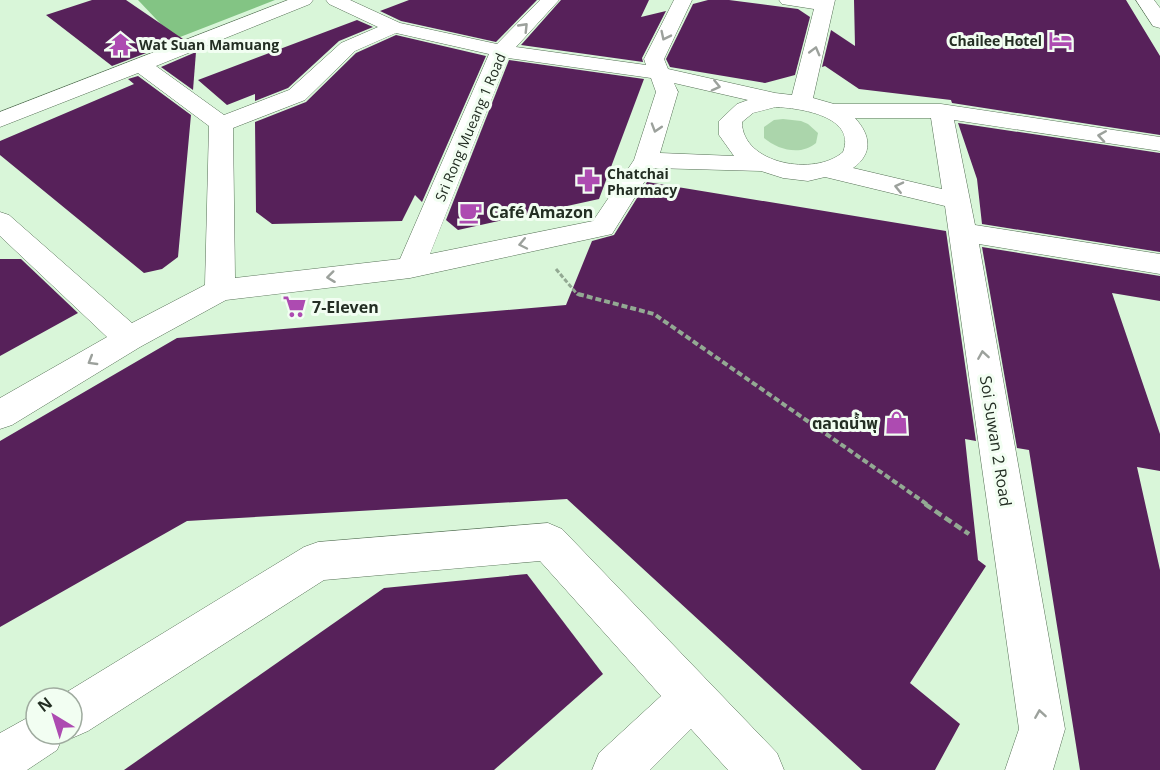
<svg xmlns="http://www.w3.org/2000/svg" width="1160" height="770" font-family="'Open Sans','Noto Sans Thai',sans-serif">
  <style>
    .green { fill: #abd5ab }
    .forest { fill: #83c484 }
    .building { fill: #57215a }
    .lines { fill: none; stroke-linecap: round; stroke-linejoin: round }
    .minor-casing { stroke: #567056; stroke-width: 1 }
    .path-far2 { stroke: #93a993; stroke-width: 3; stroke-dasharray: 4.5 2; stroke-linecap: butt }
    .path-far1 { stroke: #93a993; stroke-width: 4; stroke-dasharray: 6 3; stroke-linecap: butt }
    .path { stroke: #93a993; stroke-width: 4.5; stroke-dasharray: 8 4; stroke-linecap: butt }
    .minor { fill: #fff; fill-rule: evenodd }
    .oneway { stroke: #9ca19c }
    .labels { text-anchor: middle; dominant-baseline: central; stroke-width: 6; stroke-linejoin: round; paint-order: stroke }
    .far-poi-label { font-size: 14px; font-weight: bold; fill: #232e23; stroke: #f2fef2; text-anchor: start }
    .far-street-label { font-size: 14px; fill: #232e23; stroke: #f2fef2 }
    .poi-label { font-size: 16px; font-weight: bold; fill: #232e23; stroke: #f2fef2; text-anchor: start }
    .street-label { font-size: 16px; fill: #232e23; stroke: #f2fef2 }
  </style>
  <rect width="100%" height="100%" fill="#d9f6d9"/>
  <path class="green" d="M 783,119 L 801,121 L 808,124 L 818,133 L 816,143 C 801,156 778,150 764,138 L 764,127 L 774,120 Z"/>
  <polygon class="forest" points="138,0 275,0 175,39"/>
  <g class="building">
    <polygon points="92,0 126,0 183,39 112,66 46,15"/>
    <polygon points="409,0 537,0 496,42 401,21 380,11"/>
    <polygon points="561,0 649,0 641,17 666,11 642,58 643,62 521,45"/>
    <polygon points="708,0 729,0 798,9 810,17 795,75 765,83 670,67 666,59 693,4"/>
    <polygon points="854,0 1126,0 1160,56 1160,135 952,103 951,100 859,89 825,66 822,67 831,30 855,46"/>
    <polygon points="357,20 373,27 339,41 288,88 255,101 255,94 227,105 198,80"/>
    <polygon points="396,35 486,56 422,202 415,195 402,221 272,224 256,212 255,122 306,102 356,53"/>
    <polygon points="196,52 193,90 161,67"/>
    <polygon points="509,60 644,79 599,199 458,230 446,220"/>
    <polygon points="138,76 191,115 178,257 162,269 144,273 0,155 0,141 134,84 128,79"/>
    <polygon points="958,123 1160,153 1160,252 982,224 977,179"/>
    <polygon points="647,182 946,231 976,441 965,439 978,560 986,566 910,683 960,724 935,770 862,770 567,499 187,521 0,627 0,441 177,338 566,305 592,241 614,235"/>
    <polygon points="982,247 1160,276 1160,301 1112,293 1160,434 1160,471 1137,467 1160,570 1160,770 1080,770 1029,450 1017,448"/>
    <polygon points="0,259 21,259 78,313 0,356"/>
    <polygon points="527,574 603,674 494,770 124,770 384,588"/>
  </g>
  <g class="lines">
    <defs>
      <g id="minor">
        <path d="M 288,0 L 313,0 L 310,4 L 156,66 L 224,115 L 289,90 L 341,43 L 378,27 L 329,4 L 326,0 L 350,0 L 400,23 L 497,44 L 540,0 L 559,0 L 516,47 L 646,65 L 644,59 L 674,0 L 692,0 L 664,59 L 668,69 L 775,93 L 792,95 L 814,9 L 782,4 L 779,0 L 835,0 L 813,98 L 834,104 L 941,104 L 1160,137 L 1160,151 L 954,120 L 975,225 L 1160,254 L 1160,274 L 979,244 L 1065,729 L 1053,770 L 1005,770 L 1019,729 L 945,206 L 825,177 L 808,181 L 783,178 L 761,171 L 653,168 L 612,234 L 410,278 L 226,300 L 140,347 L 12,425 L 0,429 L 0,398 L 107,337 L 0,236 L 0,212 L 9,215 L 132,323 L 205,285 L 209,126 L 138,73 L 0,127 L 0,112 ZM 396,33 L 489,54 L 400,259 L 235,278 L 233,128 L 305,100 L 355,51 ZM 508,58 L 651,78 L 656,92 L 634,160 L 593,221 L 430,254 ZM 674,83 L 748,100 L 737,104 L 719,121 L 719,135 L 734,156 L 660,153 L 678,92 ZM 776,107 C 799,108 857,116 843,152 C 815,177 742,164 742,122 L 753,113 ZM 855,118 L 931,118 L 942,189 L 853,168 C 873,154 871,135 855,118 Z"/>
        <polygon points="1136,0 1154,0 1160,8 1160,28 1153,26"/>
        <polygon points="548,523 562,529 777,753 784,770 728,770 691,729 650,770 592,770 599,753 661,696 540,561 324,580 88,731 72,738 64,734 57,750 27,770 0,770 0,733 36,713 36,734 72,734 72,698 57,698 304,547 318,542"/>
      </g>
    </defs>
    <use href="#minor" class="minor-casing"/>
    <polyline class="path-far2" points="556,269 577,294 583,296"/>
    <polyline class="path-far1" points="578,294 654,314 928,505"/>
    <polyline class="path" points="925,504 969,534"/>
    <use href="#minor" class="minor"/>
  </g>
  <defs><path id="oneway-chevron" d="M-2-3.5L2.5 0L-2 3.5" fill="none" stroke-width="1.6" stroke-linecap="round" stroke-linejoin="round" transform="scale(1.5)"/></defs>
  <g class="oneway">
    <use href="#oneway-chevron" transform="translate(524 27) rotate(-46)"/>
    <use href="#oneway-chevron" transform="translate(665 36) rotate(116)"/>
    <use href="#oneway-chevron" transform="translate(815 51) rotate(-75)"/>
    <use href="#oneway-chevron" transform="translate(716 86) rotate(13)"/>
    <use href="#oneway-chevron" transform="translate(656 128) rotate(107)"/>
    <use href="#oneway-chevron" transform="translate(1102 136) rotate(-171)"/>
    <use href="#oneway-chevron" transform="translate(899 187) rotate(-167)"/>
    <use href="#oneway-chevron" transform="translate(523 244) rotate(168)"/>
    <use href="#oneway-chevron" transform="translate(331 277) rotate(173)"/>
    <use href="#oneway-chevron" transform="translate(983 355) rotate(-99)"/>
    <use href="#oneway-chevron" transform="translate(92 361) rotate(149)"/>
    <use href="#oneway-chevron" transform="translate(1040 714) rotate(-99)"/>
  </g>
  <defs>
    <symbol id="hotel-bare" viewBox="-9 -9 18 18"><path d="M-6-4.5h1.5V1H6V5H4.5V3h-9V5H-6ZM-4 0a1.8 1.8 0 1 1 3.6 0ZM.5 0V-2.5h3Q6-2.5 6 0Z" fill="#ad4bb1" stroke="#f2fef2" stroke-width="2.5" paint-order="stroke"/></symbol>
    <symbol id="temple-bare" viewBox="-9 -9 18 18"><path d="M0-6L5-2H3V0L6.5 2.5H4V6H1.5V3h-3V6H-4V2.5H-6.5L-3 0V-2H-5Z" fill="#ad4bb1" stroke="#f2fef2" stroke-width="2.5" paint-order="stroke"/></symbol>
    <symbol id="pharmacy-bare" viewBox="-9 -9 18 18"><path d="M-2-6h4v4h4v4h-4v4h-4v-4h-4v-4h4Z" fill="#ad4bb1" stroke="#f2fef2" stroke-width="2.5" paint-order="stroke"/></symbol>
    <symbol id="cafe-bare" viewBox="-9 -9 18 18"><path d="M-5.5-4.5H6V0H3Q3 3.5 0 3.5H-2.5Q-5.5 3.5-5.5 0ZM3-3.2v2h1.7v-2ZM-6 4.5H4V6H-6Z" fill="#ad4bb1" stroke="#f2fef2" stroke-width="2.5" paint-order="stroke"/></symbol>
    <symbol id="supermarket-bare" viewBox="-9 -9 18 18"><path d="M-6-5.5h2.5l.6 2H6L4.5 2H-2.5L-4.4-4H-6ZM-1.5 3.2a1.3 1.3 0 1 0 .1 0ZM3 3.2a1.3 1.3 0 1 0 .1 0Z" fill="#ad4bb1" stroke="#f2fef2" stroke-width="2.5" paint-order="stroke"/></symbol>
    <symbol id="shop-bare" viewBox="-9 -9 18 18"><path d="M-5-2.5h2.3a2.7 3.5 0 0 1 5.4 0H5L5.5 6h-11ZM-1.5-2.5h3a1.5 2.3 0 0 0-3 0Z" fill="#ad4bb1" stroke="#f2fef2" stroke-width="2.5" paint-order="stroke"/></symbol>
  </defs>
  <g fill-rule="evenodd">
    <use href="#hotel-bare" x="1044" y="24" width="33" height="33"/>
    <use href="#temple-bare" x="104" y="28" width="33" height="33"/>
    <use href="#pharmacy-bare" x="572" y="164" width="33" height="33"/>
    <use href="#cafe-bare" x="454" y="196" width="33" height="33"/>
    <use href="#supermarket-bare" x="278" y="290" width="33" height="33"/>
    <use href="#shop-bare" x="880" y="406" width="33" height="33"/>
  </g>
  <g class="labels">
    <g class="far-poi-label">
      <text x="1042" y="40" text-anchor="end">Chailee Hotel</text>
      <text x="139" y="44">Wat Suan Mamuang</text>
      <text x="607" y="173">Chatchai<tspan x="607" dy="16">Pharmacy</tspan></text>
    </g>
    <g class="far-street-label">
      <text transform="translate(470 127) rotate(-67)">Sri Rong Mueang 1 Road</text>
    </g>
    <g class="poi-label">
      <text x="489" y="212">Café Amazon</text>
      <text x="312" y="307">7-Eleven</text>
      <text x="878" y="423" text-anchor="end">ตลาดน้ำพุ</text>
    </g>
    <g class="street-label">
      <text transform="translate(996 441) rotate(81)">Soi Suwan 2 Road</text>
    </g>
  </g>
  <g transform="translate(54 716) rotate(322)"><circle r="28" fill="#f2fef2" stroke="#9fab9f" stroke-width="1.5"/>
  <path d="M0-4.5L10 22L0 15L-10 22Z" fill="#ad4bb1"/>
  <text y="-9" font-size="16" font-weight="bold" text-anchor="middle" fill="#232e23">N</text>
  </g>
</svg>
